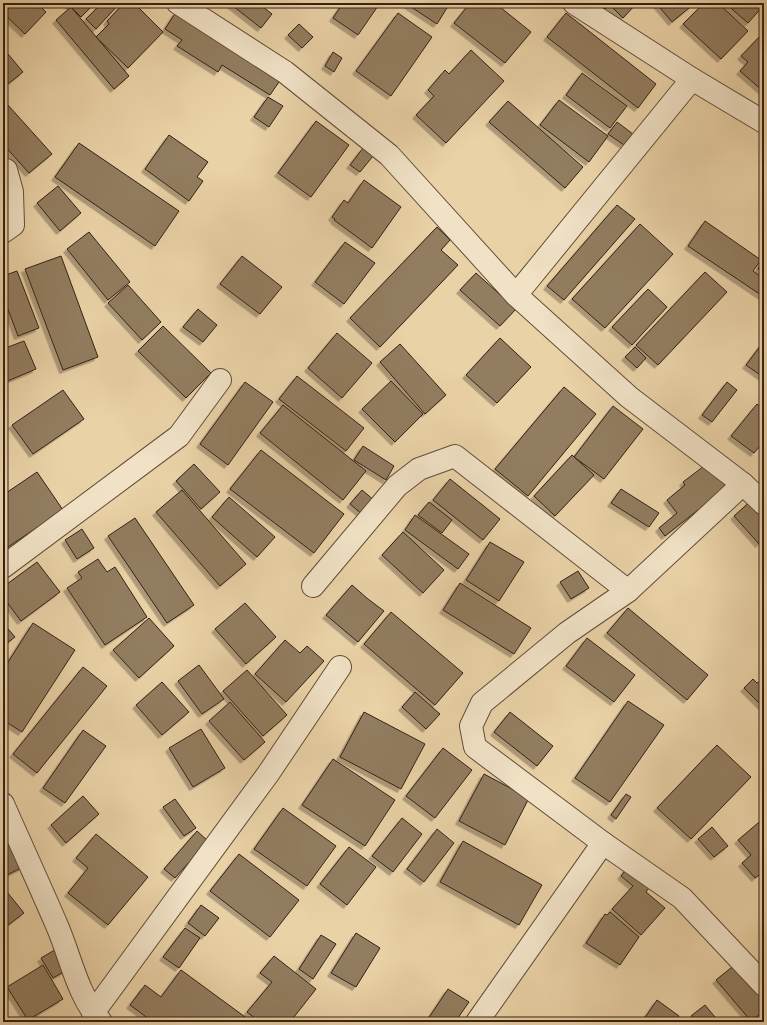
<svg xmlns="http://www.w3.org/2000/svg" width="767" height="1025" font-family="'Old Standard TT',serif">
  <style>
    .building { fill: #927d60; stroke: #332114; filter: url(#shadow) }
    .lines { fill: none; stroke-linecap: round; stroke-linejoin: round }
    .minor-casing { stroke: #614d39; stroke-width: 24 }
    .minor { stroke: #f1e2c6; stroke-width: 22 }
  </style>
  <defs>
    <filter id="shadow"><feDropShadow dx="-3.5" dy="3.5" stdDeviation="0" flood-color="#0004"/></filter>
  </defs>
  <rect width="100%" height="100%" fill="#ead2a7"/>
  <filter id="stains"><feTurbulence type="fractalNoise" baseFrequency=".005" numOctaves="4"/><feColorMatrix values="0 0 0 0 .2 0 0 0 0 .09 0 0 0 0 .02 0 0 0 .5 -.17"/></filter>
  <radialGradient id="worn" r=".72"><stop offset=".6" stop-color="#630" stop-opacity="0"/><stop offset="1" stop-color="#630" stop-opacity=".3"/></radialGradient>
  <g class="building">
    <polygon points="3,3 37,3 46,12 25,34 3,13"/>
    <polygon points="67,3 95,3 81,17"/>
    <polygon points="102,3 120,3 96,29 86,19"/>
    <polygon points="124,3 140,3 137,6 163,32 128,68 96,37 109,24 107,21"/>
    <polygon points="229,3 258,3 272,14 261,28"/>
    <polygon points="343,3 380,3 358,35 333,18"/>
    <polygon points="405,3 450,3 437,24"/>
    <polygon points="470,3 495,3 531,32 505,63 454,23"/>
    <polygon points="599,3 637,3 623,18 610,5 605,9"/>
    <polygon points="656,3 695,3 672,22"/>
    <polygon points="704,3 718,3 748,31 721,59 683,24"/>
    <polygon points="725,3 764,3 764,5 748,23"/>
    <polygon points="71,7 129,76 114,89 56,20"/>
    <polygon points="176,12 281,79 270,95 222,65 218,72 177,46 182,40 165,29"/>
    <polygon points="398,13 432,37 391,96 356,71"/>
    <polygon points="566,13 656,84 638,108 547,37"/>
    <polygon points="299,24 313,37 302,48 288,35"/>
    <polygon points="762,34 764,36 764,92 740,71 748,62 741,56"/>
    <polygon points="3,48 23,72 3,88"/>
    <polygon points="471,50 504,81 446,143 416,115 434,96 428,90 445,70 449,74"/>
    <polygon points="333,52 342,58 334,72 325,66"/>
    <polygon points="582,73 627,106 610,128 566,95"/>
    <polygon points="268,97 283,106 269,127 254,117"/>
    <polygon points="559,100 608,136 589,162 540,125"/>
    <polygon points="508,101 583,167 565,188 489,122"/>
    <polygon points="7,104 52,154 29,173 3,144 3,108"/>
    <polygon points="316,121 349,145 311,197 278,173"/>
    <polygon points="617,122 633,134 624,145 608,134"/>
    <polygon points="169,135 208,162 197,177 203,181 189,201 145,169"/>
    <polygon points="79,143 179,211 155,246 55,177"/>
    <polygon points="363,148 373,156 360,172 350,165"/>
    <polygon points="364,180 401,207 372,248 334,220 335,219 332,217 344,200 348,203"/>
    <polygon points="58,186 81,213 60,231 37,203"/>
    <polygon points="617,205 635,219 564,300 547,286"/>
    <polygon points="705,221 761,260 753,271 764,279 764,297 688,246"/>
    <polygon points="640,224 673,254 605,328 572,299"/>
    <polygon points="437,227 450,240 441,250 458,265 380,347 350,318"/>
    <polygon points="89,232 130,282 108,300 67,249"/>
    <polygon points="345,242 375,263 344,304 315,282"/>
    <polygon points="61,256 98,357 63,370 25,269"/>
    <polygon points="242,256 282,287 260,314 220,284"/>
    <polygon points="764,258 764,273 758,269"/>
    <polygon points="17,271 39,328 18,336 3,296 3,276"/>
    <polygon points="705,272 727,292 658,365 636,345"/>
    <polygon points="476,273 516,309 500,326 460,290"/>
    <polygon points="128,285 161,322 142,340 108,303"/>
    <polygon points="648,289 667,307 632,345 612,327"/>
    <polygon points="198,309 217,325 203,342 183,327"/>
    <polygon points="163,326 211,373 186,398 138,351"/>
    <polygon points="337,333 372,363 342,398 308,368"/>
    <polygon points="500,338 531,367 497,403 466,375"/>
    <polygon points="24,341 36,369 3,383 3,349"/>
    <polygon points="764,341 764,376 763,377 746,365"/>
    <polygon points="400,344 446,395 425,414 380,362"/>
    <polygon points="635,347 646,358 637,368 625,357"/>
    <polygon points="297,376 364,428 346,451 279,399"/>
    <polygon points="391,381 423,414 395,442 362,409"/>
    <polygon points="245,382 273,402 228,465 200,444"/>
    <polygon points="727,382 737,390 712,422 702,415"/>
    <polygon points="564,387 596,414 528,496 495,469"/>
    <polygon points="63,390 84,419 33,454 12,425"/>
    <polygon points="757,404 764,410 764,441 754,453 731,436"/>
    <polygon points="283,405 366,471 343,500 260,433"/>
    <polygon points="613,406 643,429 604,479 574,457"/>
    <polygon points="363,446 394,466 386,480 354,460"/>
    <polygon points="261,450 344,514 314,553 230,489"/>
    <polygon points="572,455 594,475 555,516 534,496"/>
    <polygon points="708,463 731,484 665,536 659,528 677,513 667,500 685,485 683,482"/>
    <polygon points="194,464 220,492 201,509 176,481"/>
    <polygon points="37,472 63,510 8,547 3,540 3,495"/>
    <polygon points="450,479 500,519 483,540 433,500"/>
    <polygon points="621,489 659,513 649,527 611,503"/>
    <polygon points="182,490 246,564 220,586 156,512"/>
    <polygon points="362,490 375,501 363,515 350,504"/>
    <polygon points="229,497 275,537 257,557 212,517"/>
    <polygon points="753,499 764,511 764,540 759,544 734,516"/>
    <polygon points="429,502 452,520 442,533 418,515"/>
    <polygon points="415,515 469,554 458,569 405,530"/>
    <polygon points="135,518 194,605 167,623 108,536"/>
    <polygon points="82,529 94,548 77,559 65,540"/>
    <polygon points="403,532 444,570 423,593 382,555"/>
    <polygon points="490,542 524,562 499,601 466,580"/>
    <polygon points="98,559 107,572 115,567 147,617 105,645 67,588 82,578 78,572"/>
    <polygon points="37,562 60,592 21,621 3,597 3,587"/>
    <polygon points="578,571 589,588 571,599 560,582"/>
    <polygon points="460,583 531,628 514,654 443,610"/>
    <polygon points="352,585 368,599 384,611 358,642 326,615"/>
    <polygon points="245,603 276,637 246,664 215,629"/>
    <polygon points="628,608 708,675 687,700 607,633"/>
    <polygon points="391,612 463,673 435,705 364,644"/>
    <polygon points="149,618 174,646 139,678 113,650"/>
    <polygon points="3,623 15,637 3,646"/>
    <polygon points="33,623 75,650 22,732 3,720 3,670"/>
    <polygon points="587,638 635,675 614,702 566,666"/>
    <polygon points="285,640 300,653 307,646 324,661 286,702 255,674"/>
    <polygon points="199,665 224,699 202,714 178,681"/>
    <polygon points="83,667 107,686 37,773 13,754"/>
    <polygon points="247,670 287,715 263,736 223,691"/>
    <polygon points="764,678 764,708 744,688 753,679 757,683"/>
    <polygon points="162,682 189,712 162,735 136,705"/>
    <polygon points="415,692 440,714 426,729 402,707"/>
    <polygon points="628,701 664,725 610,802 575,778"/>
    <polygon points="230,702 265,742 244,760 209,721"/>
    <polygon points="364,712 425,744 401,789 340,757"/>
    <polygon points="510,712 553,746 537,766 494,732"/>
    <polygon points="201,729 225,768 193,787 169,748"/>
    <polygon points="83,730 106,746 65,803 43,788"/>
    <polygon points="717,745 751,777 691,839 657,808"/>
    <polygon points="443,748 472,770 435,818 406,796"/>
    <polygon points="333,759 395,800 365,846 302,805"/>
    <polygon points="484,774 529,798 505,845 459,821"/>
    <polygon points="626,794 631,797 616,819 611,815"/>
    <polygon points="83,796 99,814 66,843 51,825"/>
    <polygon points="175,799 196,828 184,836 163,807"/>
    <polygon points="283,808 336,846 307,886 254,849"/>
    <polygon points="402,818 422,834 393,872 372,856"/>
    <polygon points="764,818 764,871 755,878 742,863 751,855 738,840"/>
    <polygon points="712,827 728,846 714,857 698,839"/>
    <polygon points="437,829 454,843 424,882 407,869"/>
    <polygon points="197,831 208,841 175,878 164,869"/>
    <polygon points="96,834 148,877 108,925 68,893 88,868 76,858"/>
    <polygon points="463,841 542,885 519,925 440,882"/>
    <polygon points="12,844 23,867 3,877 3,848"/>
    <polygon points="349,847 376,867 347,905 320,884"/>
    <polygon points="239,854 299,900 270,937 210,891"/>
    <polygon points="631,863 654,881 646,892 665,908 641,935 612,909 633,886 621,876"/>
    <polygon points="3,887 24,913 3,929"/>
    <polygon points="201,905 219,918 205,936 188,923"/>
    <polygon points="610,912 639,937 620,965 586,943 605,914 607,915"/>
    <polygon points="185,928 200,938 179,968 163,957"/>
    <polygon points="356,933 380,948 356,987 331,973"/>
    <polygon points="321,935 336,944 313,979 299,969"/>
    <polygon points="58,948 70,968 53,978 41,958"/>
    <polygon points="274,956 316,989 290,1022 260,1022 247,1012 272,982 260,973"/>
    <polygon points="737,963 764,995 764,1011 751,1021 716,980"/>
    <polygon points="43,965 63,999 28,1020 7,987"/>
    <polygon points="181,970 252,1022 153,1022 130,1005 145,985 161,997"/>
    <polygon points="448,989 469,1002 455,1022 426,1022"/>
    <polygon points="657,1000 679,1016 674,1022 642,1022"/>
    <polygon points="705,1005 719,1022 695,1022 691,1016"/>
  </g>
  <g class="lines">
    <defs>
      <g id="minor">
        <polyline points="178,3 285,72 389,155 516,295 629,397 743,484 764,504"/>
        <polyline points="574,3 692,79 764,122"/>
        <polyline points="3,232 13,225 12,192 6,170"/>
        <polyline points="516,295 692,79"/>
        <polyline points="743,484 628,591 567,633 482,703 471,726 475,747 603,843 682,898 764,985"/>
        <polyline points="3,567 179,436 220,380"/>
        <polyline points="313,586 397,486 419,469 455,456 628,591"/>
        <path d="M 3,804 C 21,845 40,886 58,928 C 71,959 78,996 101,1022"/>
        <polyline points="93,1013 268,774 340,667"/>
        <polyline points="477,1022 603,843"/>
      </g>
    </defs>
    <use href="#minor" class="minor-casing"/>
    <use href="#minor" class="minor"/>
  </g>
  <rect width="767" height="1025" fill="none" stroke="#ead2a7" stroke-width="16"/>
  <rect x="4" y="4" width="759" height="1017" fill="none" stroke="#332114" stroke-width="2"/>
  <rect x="8" y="8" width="751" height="1009" fill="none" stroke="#332114"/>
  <rect width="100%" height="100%" filter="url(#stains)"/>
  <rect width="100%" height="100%" fill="url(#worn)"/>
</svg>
